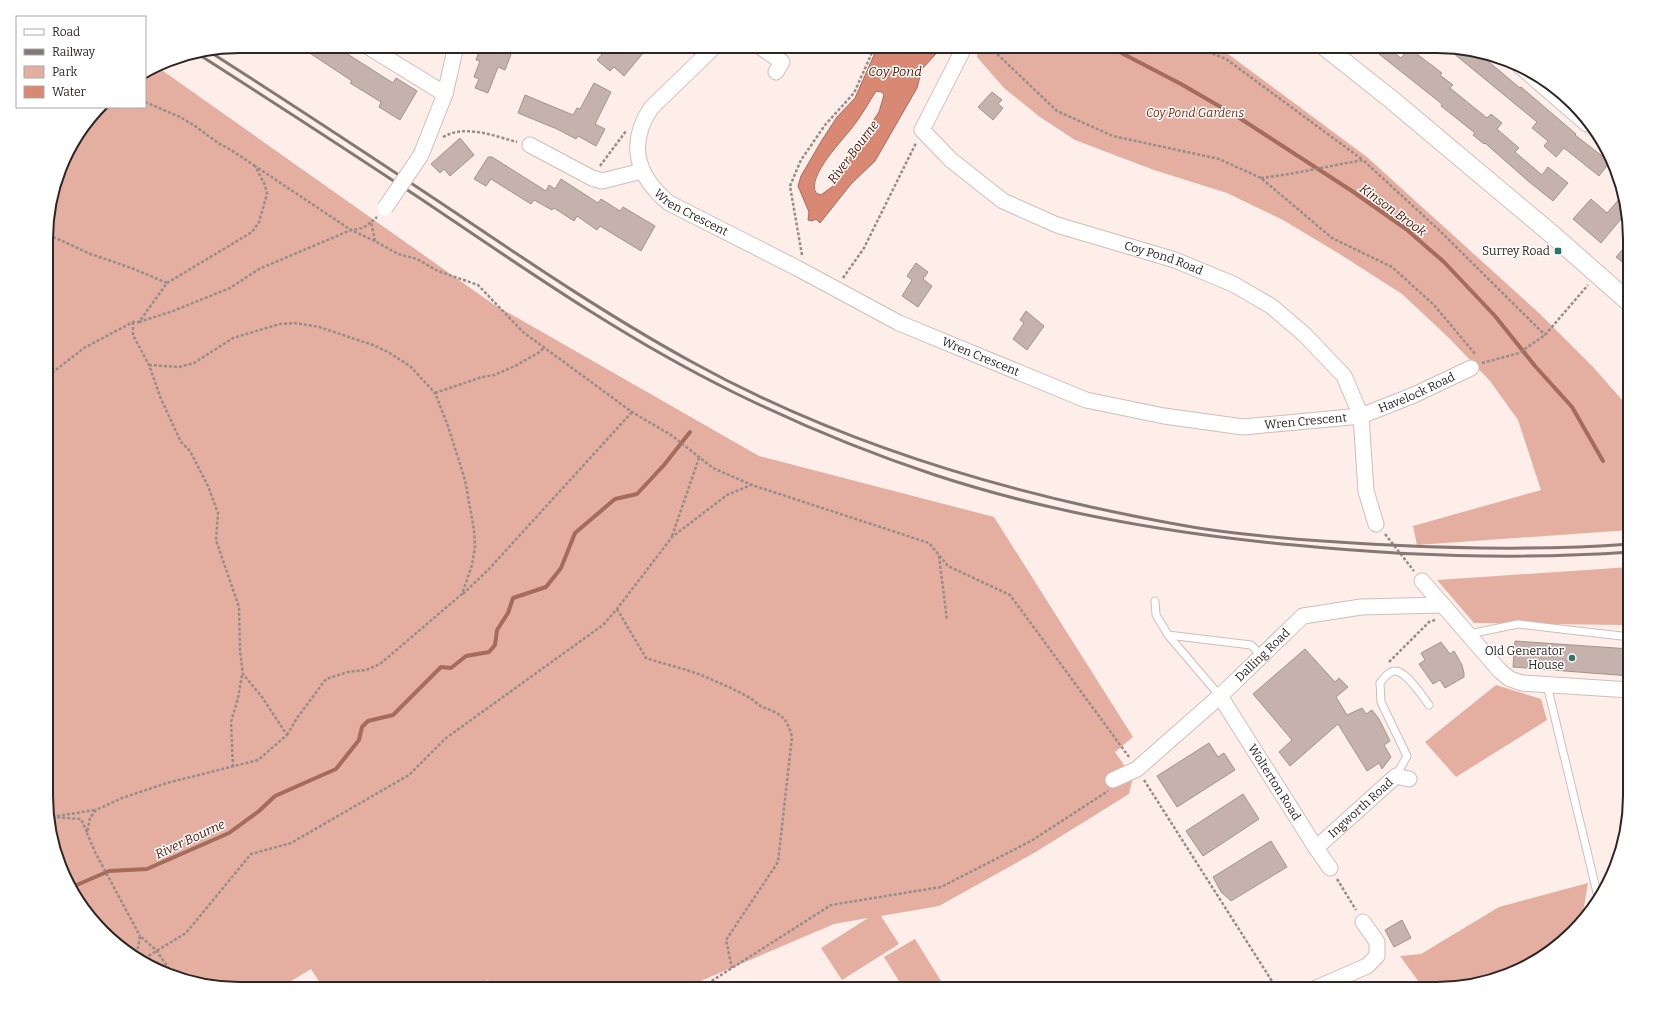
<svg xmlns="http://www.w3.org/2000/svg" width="1676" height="1035" font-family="Bitter,serif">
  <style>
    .green { fill: #e4afa1 }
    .water { fill: #d88873; stroke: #a56b5b; fill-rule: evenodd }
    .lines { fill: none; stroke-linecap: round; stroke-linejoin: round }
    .stream { stroke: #a56b5b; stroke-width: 4 }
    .building { fill: #c5b2ad; stroke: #a4928d }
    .service-casing { stroke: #d0bdb8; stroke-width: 9 }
    .minor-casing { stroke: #d0bdb8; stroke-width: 17 }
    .tertiary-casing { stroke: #d0bdb8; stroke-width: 20 }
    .path { stroke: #978c88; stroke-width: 2.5; stroke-dasharray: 3 2; stroke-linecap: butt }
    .service { stroke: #fff; stroke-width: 7 }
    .minor { stroke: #fff; stroke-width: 15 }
    .tertiary { stroke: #fff; stroke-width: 18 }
    .rail { stroke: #827874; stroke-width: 3 }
    .minor-bridge-casing { stroke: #d0bdb8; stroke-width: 17; stroke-linecap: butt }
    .minor-bridge { stroke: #fff; stroke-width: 15 }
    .poi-dot { fill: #2e756b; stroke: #fff; stroke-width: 1.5 }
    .labels { text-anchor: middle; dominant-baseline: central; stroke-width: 3; stroke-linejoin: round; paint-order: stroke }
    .park-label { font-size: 12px; font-style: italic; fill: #84250b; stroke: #fff }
    .street-label { font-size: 12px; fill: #2d2624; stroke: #fff }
    .poi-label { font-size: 12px; fill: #2d2624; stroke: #fff; text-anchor: end }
    .water-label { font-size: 13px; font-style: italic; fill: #5a1301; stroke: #fff }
    .rim { fill: none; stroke: #2d2624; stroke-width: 2 }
  </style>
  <rect width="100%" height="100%" fill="#feeee9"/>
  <g class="green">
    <polygon points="978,46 1209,46 1228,54 1367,157 1540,314 1594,368 1630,409 1630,530 1417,545 1413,526 1541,490 1518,420 1490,381 1449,338 1402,294 1338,253 1283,220 1227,193 1154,170 1075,140 1040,117 1004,88 977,57"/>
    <polygon points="156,66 493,304 759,456 994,517 1133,737 1115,752 1133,778 1129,794 1034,853 939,906 881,916 899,944 842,980 821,948 868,918 834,924 682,989 496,989 488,980 474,989 324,989 311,969 278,989 239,989 177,979 132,957 78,903 48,821 48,214 66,153 102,107 145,107 145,73"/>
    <polygon points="1630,567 1630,625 1474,623 1437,580"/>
    <polygon points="1496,685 1541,699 1547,720 1456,777 1425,742"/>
    <polygon points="1588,883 1582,918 1565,934 1549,944 1532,964 1450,989 1424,989 1400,956 1421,954 1499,907"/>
    <polygon points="915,939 946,989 904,989 884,957"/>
  </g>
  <path class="water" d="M 878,46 L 943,46 L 922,69 L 917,88 L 875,161 L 851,184 L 820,223 L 816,219 L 812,221 L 808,220 L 809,212 L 798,186 L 801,176 L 822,140 L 837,117 L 855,98 ZM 876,91 L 882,92 L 884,95 L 879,112 L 847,161 L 833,186 L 821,195 L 816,193 C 806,176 845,138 854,125 C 862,115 869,102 876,91 Z"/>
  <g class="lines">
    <g class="stream">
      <polyline points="1108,46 1181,84 1238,117 1352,191 1406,229 1444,262 1495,316 1535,366 1572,407 1603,461"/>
      <polyline points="72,887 109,871 147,869 229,833 259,811 275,796 336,769 359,740 362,727 368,721 393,715 441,667 451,668 466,656 489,652 495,645 497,630 508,613 513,598 546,587 561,568 575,533 615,499 637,494 664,465 690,432"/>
    </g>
  </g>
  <g class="building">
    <polygon points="299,46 335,46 393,83 396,78 417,91 400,120 379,107 381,102 350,83 352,81"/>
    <polygon points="481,46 504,46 513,49 505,70 498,67 488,93 475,88 479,79 474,77 480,61 476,60"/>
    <polygon points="609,46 649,46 624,76 614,67 610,71 597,60"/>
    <polygon points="1385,46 1401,58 1409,48 1442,73 1440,75 1453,85 1450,88 1487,118 1491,114 1502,123 1497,129 1519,148 1515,152 1542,175 1548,167 1568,183 1553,201 1528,181 1485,143 1484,144 1473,135 1475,133 1441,106 1442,104 1379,54"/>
    <polygon points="1447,48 1477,52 1520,88 1521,87 1576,134 1575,135 1610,162 1599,176 1564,148 1556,157 1544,146 1548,141 1532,128 1537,122"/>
    <polygon points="594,83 611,92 595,124 605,129 596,146 578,136 576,139 557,129 518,113 525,95 573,115 577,108 580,109"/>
    <polygon points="992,92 1002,100 998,104 1003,108 993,120 978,107"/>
    <polygon points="460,138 474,155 450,176 444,169 440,173 431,164"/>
    <polygon points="488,157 492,157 546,191 549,185 555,189 561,179 598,203 601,199 620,211 623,207 655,226 641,251 600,226 597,230 577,216 574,221 554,208 552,210 534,200 531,204 491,179 486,186 474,179"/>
    <polygon points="1621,197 1626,213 1601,243 1573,219 1591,199 1607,213"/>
    <polygon points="1630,241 1630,268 1616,257"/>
    <polygon points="916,263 928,272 923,279 932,286 918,307 902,296 912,280 907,276"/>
    <polygon points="1026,311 1044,326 1027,350 1013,339 1024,323 1020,320"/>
    <polygon points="1515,641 1630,649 1630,676 1513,667"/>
    <polygon points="1441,642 1450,654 1454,651 1462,665 1464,673 1464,677 1445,688 1440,680 1433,684 1419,664 1425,660 1421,653"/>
    <polygon points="1305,649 1335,682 1339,678 1348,687 1336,697 1347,715 1362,708 1366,714 1372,710 1379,719 1390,741 1384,745 1391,757 1382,769 1379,763 1367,771 1338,724 1290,766 1279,752 1292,740 1253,694"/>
    <polygon points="1209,743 1218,757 1224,753 1235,770 1177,807 1157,776"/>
    <polygon points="1243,794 1259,819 1203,856 1186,831"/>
    <polygon points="1271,841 1287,867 1231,901 1221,892 1213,877"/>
    <polygon points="1402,920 1411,938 1394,947 1385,930"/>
  </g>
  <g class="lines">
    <defs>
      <g id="service">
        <polyline points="1155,601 1156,615 1168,635 1220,696"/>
        <polyline points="1469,634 1518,624 1630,637"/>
        <polyline points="1168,635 1251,645 1262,656"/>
        <polyline points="1547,685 1599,901"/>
        <path d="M 1396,776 L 1407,756 L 1381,702 L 1380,683 C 1383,679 1387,674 1391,672 C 1403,665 1422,696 1429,705"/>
      </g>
      <g id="minor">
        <polyline points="367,46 445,94"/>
        <path id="s1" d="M 715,46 L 651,108 C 627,144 637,177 669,203 L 797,268 L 899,323 L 1086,400 L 1164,416 L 1243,427 L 1361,416 L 1414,395 L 1471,368"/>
        <polyline points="759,46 782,62 776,72"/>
        <path id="s2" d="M 965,46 L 922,130 L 951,160 L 1003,201 L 1057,225 L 1175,260 L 1233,284 L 1271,306 L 1305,335 L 1344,376 L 1361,416 L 1366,491 L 1376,524"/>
        <polyline points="1335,55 1346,46"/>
        <polyline points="1520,66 1587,124"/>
        <polyline points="530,145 592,178 602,181 642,171"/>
        <polyline points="421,155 445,94 456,46"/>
        <polyline points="1422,581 1500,671 1510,679 1522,683 1630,690"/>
        <path id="s3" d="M 1220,696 L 1316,848 L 1330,868"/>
        <path id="s4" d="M 1113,780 L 1137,769 L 1220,696 L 1303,616 L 1361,607 L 1443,605"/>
        <path id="s5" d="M 1316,848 L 1396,776 L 1409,779"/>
        <polyline points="1314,989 1367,966 1377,956 1377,942 1363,922"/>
      </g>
      <polyline id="tertiary" points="1324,46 1392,100 1554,236 1630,303"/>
    </defs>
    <use href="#service" class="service-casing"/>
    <use href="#minor" class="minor-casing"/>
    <use href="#tertiary" class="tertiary-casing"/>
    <g class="path">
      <polyline points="992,46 993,50 1057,111 1113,136 1219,159 1261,178 1332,238 1392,267 1434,305 1476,355"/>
      <polyline points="1194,46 1226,59 1363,160"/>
      <polyline points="145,102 180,117 195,126 218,143 231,150 255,166"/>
      <path d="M 443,137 C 466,124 494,136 517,142"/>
      <polyline points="600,166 626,131"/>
      <path d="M 1261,178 C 1295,174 1329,166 1363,160 L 1440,231 L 1545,335"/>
      <polyline points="48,236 56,238 88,253 134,269 167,283"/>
      <polyline points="375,241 371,222 377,217"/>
      <polyline points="802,255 790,186 801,160 825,125 854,93 875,46"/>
      <polyline points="843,278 864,248 916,143"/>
      <polyline points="133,322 133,335 149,365 161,399 181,442 190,451 208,486 218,513 216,540 239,607 240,651 243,674 262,697 287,735 258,760 167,783 122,798 96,810 90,818 87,833 95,852 140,936"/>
      <polyline points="139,322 173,311 230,288 259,269 351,230 375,241 398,254 417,259 438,271 478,285 523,332 632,412 671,435 713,468 752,485 929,543 948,566 1010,595 1129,757"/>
      <polyline points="1482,363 1519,353 1545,335 1588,285"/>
      <polyline points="149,365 179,367 194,363 233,338 280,324 295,323 319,327 373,345 388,352 410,366 435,393 448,426 465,480 474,530 475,547 472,565 462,594 380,664 366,670 348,672 326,679 297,718 287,735"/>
      <polyline points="48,376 84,348 133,322 139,322 167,283 252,232 259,222 267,194 265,185 255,166 351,230 363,228 371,222"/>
      <polyline points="435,393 482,377 494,375 515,366 538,353 545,347"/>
      <polyline points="1385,534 1414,571"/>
      <polyline points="672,536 699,458"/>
      <polyline points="939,556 947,620"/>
      <polyline points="463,594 489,569 632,412"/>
      <path d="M 617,609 L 646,658 C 666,665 688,669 708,678 C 722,684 736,690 750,698 C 754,700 758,705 762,707 C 780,713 787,717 792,737 L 778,862 L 726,940 L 732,968"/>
      <polyline points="1389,662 1429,622 1435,620"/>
      <polyline points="233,767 231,722 238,698 242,675"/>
      <polyline points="1144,780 1277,989"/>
      <polyline points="57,816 95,810"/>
      <polyline points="48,819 51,817 81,819 87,832"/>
      <polyline points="1337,879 1356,910"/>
      <polyline points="136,959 140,936 156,950 176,979"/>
      <polyline points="140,961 186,933 251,854 291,843 409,775 446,738 603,625 617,609 672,537 727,495 751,485"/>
      <polyline points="699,989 831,905 941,887 1031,841 1108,791"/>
    </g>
    <use href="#service" class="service"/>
    <use href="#minor" class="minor"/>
    <use href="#tertiary" class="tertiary"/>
    <g class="rail">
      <path d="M 210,52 C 293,105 375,159 456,213 C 533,265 610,317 692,362 C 817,431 951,476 1091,507 C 1128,515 1166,523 1205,529 C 1266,538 1328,542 1390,545 C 1470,549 1550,550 1630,544"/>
      <path d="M 198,54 C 273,102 347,150 421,199 C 522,267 623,338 733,392 C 798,424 865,452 935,475 C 1051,513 1173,534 1294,545 C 1405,556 1518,560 1630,552"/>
    </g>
    <defs>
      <polyline id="minor-bridge" points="385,208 421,155"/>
    </defs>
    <use href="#minor-bridge" class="minor-bridge-casing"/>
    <use href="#minor-bridge" class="minor-bridge"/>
  </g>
  <g class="poi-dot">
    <rect x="1554" y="247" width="8" height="8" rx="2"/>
    <circle cx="1572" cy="658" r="4"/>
  </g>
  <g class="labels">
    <g class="park-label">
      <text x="1195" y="113">Coy Pond Gardens</text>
    </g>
    <g class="street-label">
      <text stroke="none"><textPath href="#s1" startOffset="221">Wren Crescent</textPath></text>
      <text stroke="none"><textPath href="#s2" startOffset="373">Coy Pond Road</textPath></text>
      <text stroke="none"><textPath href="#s1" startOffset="545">Wren Crescent</textPath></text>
      <text stroke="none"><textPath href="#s1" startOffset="997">Havelock Road</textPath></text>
      <text stroke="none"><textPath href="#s1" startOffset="881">Wren Crescent</textPath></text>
      <text stroke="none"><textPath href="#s4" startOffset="196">Dalling Road</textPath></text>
      <text stroke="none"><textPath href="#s3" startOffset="102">Wolterton Road</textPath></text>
      <text stroke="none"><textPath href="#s5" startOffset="60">Ingworth Road</textPath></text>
    </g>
    <g class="poi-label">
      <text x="1550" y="251">Surrey Road</text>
      <text x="1564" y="651">Old Generator<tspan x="1564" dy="14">House</tspan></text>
    </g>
    <g class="water-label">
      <text x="895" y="71">Coy Pond</text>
      <text transform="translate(853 152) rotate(-53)">River Bourne</text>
      <text transform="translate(1393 210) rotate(36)">Kinson Brook</text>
      <text transform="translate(190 839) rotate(-25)">River Bourne</text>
    </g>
  </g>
  <path d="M0 0H1676V1035H0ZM239 53H1437A186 186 0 0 1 1623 239V796A186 186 0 0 1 1437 982H239A186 186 0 0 1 53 796V239A186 186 0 0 1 239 53Z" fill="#fff" fill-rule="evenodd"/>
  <path class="rim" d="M239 53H1437A186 186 0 0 1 1623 239V796A186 186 0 0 1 1437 982H239A186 186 0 0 1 53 796V239A186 186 0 0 1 239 53Z"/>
  <rect x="16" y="16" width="130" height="92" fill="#ffffff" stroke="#aba8a7"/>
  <rect x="24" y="29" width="20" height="6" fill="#ffffff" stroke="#aba8a7"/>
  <text x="52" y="36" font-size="12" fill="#2d2624">Road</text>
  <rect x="24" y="49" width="20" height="6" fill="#827874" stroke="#aba8a7"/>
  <text x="52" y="56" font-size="12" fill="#2d2624">Railway</text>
  <rect x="24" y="66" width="20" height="12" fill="#e4afa1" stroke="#aba8a7"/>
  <text x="52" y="76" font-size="12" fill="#2d2624">Park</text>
  <rect x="24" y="86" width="20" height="12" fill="#d88873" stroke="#aba8a7"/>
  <text x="52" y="96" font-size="12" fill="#2d2624">Water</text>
</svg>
